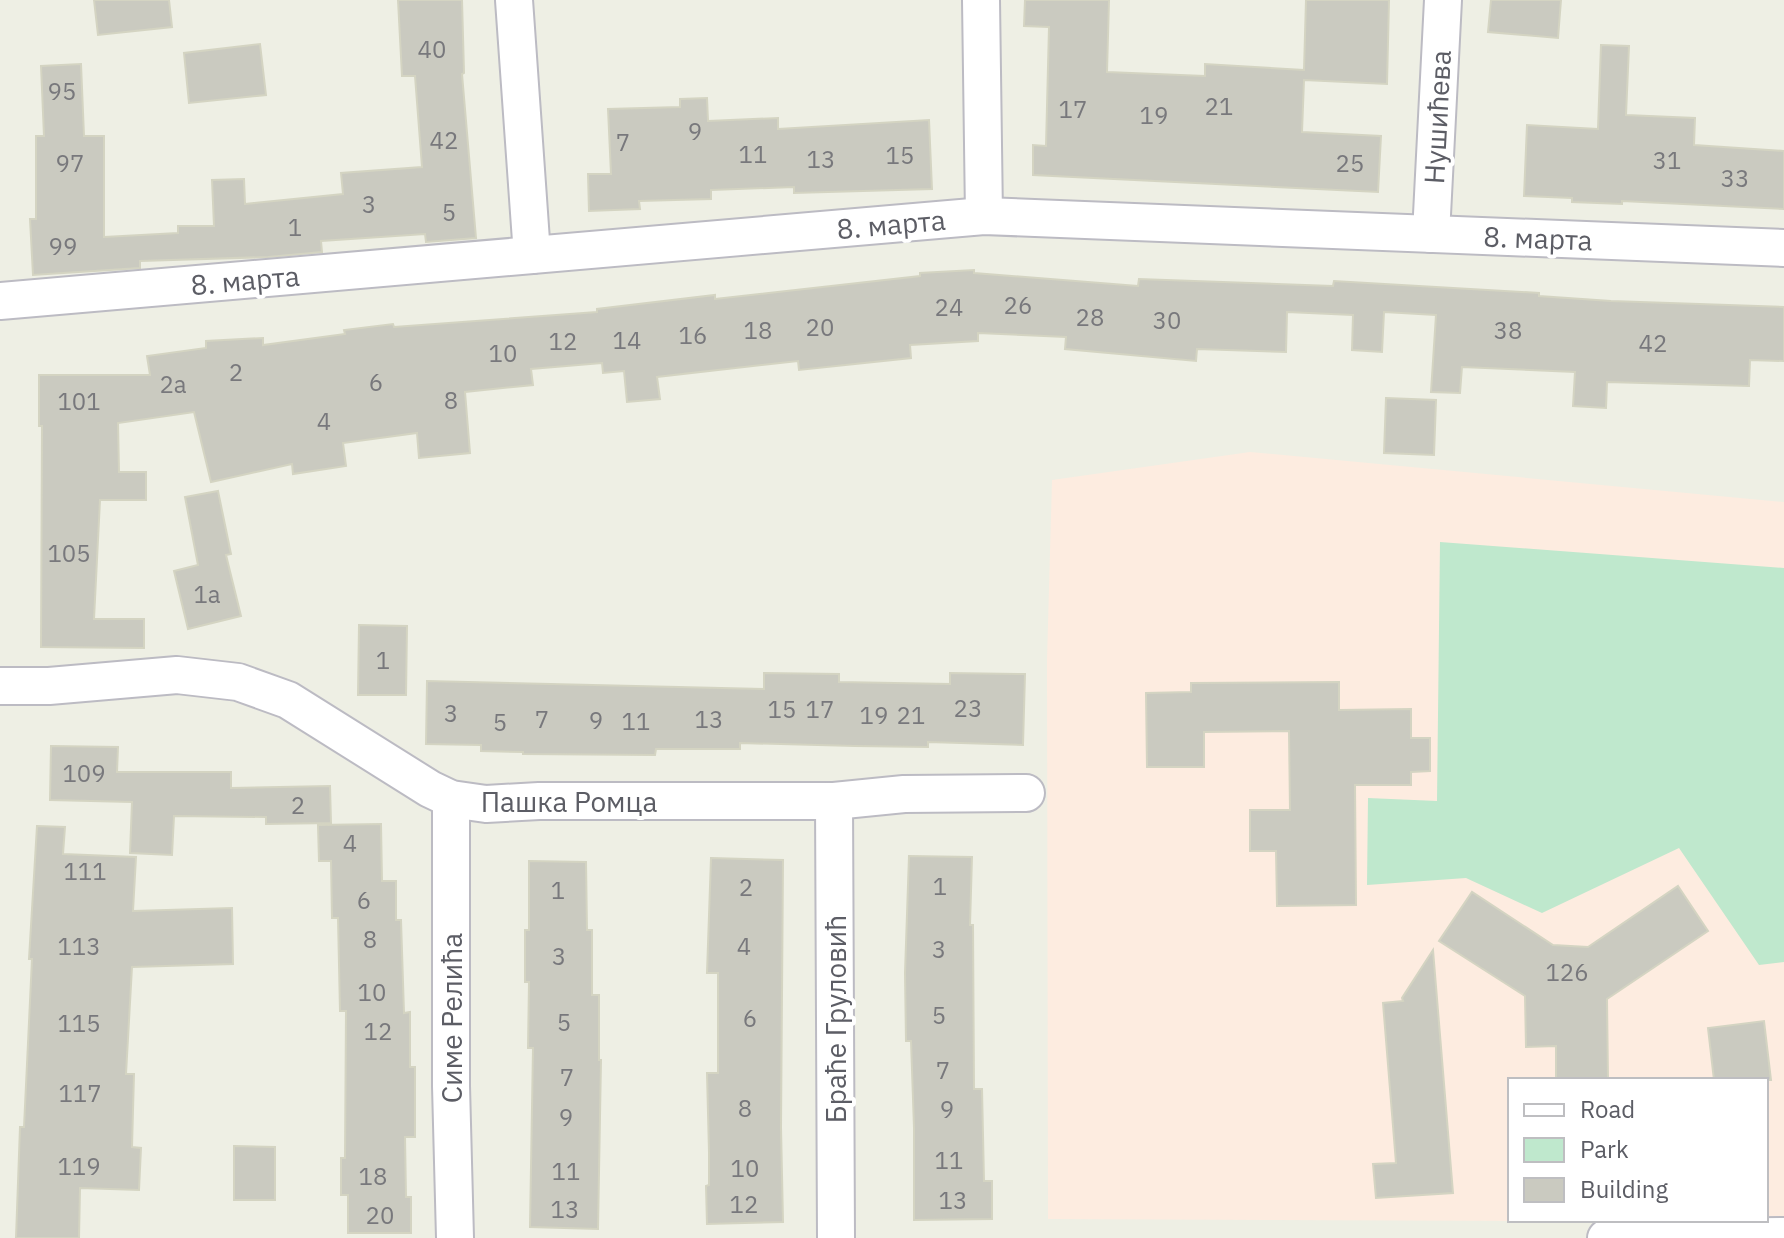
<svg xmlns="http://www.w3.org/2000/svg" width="1784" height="1238" font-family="'IBM Plex Sans',sans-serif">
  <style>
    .medical { fill: #fdece0; fill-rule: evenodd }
    .green { fill: #bfe8cd }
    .building { fill: #cacac0; stroke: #d4d4c2; stroke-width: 2 }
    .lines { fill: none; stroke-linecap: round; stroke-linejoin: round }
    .minor-casing { stroke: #bcbbc3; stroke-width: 40 }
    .minor { stroke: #fff; stroke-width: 36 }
    .labels { text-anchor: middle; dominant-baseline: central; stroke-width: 8; stroke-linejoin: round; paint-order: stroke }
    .number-label { font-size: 24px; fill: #78787c }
    .street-label { font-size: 28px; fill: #5c5d65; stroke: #fff }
  </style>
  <rect width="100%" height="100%" fill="#eeefe4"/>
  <path class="medical" d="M 1250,452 L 1784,502 L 1784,1222 L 1048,1219 L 1047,660 L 1052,480 ZM 1510,1080 L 1766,1080 L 1766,1220 L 1510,1220 Z"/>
  <polygon class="green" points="1440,542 1784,568 1784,962 1759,965 1679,848 1542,913 1466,878 1367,885 1368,798 1437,801"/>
  <g class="building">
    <polygon points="94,0 169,0 172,27 98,35"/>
    <polygon points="398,0 462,0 464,73 462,74 476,238 426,242 425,234 321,241 322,252 268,257 140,261 140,268 33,275 30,219 36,219 36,136 44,136 41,66 81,64 84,136 104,136 104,237 178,233 178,226 214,226 212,180 244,179 245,204 343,194 341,173 422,167 415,76 402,76"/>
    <polygon points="1025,0 1109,0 1107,72 1205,76 1205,64 1304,70 1306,0 1389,0 1387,84 1304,80 1302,132 1381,136 1378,192 1033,175 1033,145 1046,146 1049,27 1024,26"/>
    <polygon points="1491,0 1561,0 1558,38 1488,32"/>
    <polygon points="260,44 266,95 189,103 184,53"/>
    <polygon points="1601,45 1629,46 1626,115 1695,118 1694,145 1784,151 1784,209 1622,201 1622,204 1572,202 1572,198 1524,196 1527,125 1598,129"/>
    <polygon points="707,98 708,121 778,118 778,129 929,120 932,189 794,193 794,187 711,190 711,199 639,201 640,209 589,211 588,174 611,174 608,109 680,107 680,99"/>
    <polygon points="974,270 974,273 1138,286 1139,279 1333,286 1334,281 1539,293 1539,296 1611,301 1784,307 1784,361 1750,360 1749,386 1607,382 1606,408 1573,406 1575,372 1462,367 1460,393 1431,392 1436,315 1384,312 1382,352 1352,350 1353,315 1287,312 1286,352 1197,349 1196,361 1065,349 1066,337 978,333 978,341 910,345 911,358 799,370 798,361 657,377 660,399 627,402 624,371 603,373 602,363 531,369 533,385 465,392 470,453 419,458 417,433 343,443 346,466 293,474 292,464 211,482 194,412 118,423 119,472 146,472 146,500 100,500 94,619 144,619 144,648 41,647 42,426 39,426 39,375 150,375 147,356 206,348 206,341 263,338 263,345 345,334 344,330 393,324 394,327 597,312 597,309 715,295 715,299 920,276 920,273"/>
    <polygon points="1386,398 1436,400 1434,455 1384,453"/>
    <polygon points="218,491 231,554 226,555 241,616 188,629 174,571 198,565 185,497"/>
    <polygon points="359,625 407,626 406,695 358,695"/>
    <polygon points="764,673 839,674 839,682 950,684 950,673 1025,674 1023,745 928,742 928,747 855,746 740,743 740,749 656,749 655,755 523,754 523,752 481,751 481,745 426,744 427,681 764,689"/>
    <polygon points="1339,682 1339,710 1411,709 1411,738 1430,738 1430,771 1411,772 1411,785 1355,785 1356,905 1277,906 1276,851 1250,851 1250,810 1290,810 1289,731 1204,732 1204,767 1147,767 1146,693 1191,692 1191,683"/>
    <polygon points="51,746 118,747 117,772 231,772 231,788 330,786 331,823 266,824 266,817 174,816 172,855 130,853 132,802 50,800"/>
    <polygon points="381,824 382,881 396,881 396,920 401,920 404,1013 410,1012 410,1067 415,1067 415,1137 405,1137 406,1197 411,1197 411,1233 348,1233 348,1195 341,1195 341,1158 345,1158 346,1011 340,1011 338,918 332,918 331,861 319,861 318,825"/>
    <polygon points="37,826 65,827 63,854 136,857 133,911 232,908 233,964 132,967 126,1074 134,1074 132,1147 141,1148 139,1190 80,1188 79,1238 16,1238 20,1127 24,1127 32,959 29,959"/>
    <polygon points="909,856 972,857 970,925 973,925 974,1089 982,1089 984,1181 992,1181 992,1219 914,1220 914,1128 911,1041 906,1041 905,973"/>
    <polygon points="711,858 783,860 781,1127 783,1222 707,1224 706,1186 709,1185 709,1152 707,1073 718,1073 718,973 707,973"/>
    <polygon points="529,861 586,862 587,930 592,930 592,995 599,995 599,1060 601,1060 598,1229 530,1227 533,1048 528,1048 529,982 525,982 525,930 529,930"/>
    <polygon points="1678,886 1708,931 1607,999 1608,1080 1556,1080 1556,1046 1526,1047 1525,996 1439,941 1472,892 1553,945 1588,947"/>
    <polygon points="1433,950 1453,1193 1376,1198 1373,1164 1396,1163 1383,1003 1403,1001 1402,998"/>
    <polygon points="1764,1021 1771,1080 1714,1080 1708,1028"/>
    <polygon points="234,1146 275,1147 275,1200 234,1200"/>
  </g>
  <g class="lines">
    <defs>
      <g id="minor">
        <polyline points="514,0 532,255"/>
        <polyline points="981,0 984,216"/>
        <polyline points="1431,234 1443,0"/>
        <polyline points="0,301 984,216 1784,248"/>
        <polyline points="0,686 49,686 177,675 238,682 288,700 430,789 451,799 486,804 539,801 834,801 904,794 1026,793"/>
        <polyline points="451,799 451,1086 455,1238"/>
        <polyline points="834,801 836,1238"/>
        <polyline points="1606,1238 1784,1236"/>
      </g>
    </defs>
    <use href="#minor" class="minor-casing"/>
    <use href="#minor" class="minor"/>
  </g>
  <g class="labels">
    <g class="number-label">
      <text x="432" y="49">40</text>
      <text x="62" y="91">95</text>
      <text x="1219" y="106">21</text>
      <text x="1073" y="109">17</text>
      <text x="1154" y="115">19</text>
      <text x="695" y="131">9</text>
      <text x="444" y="140">42</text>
      <text x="623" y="142">7</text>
      <text x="753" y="154">11</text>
      <text x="900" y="155">15</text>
      <text x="821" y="159">13</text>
      <text x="1667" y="160">31</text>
      <text x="70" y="163">97</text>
      <text x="1350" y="163">25</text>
      <text x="1735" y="178">33</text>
      <text x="369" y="204">3</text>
      <text x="449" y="212">5</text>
      <text x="295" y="227">1</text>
      <text x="63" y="246">99</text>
      <text x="1018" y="305">26</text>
      <text x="949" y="307">24</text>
      <text x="1090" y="317">28</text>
      <text x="1167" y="320">30</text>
      <text x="820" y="327">20</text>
      <text x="758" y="330">18</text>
      <text x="1508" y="330">38</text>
      <text x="693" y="335">16</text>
      <text x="627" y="340">14</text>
      <text x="563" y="341">12</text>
      <text x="1653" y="343">42</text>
      <text x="503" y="353">10</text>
      <text x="236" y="372">2</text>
      <text x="376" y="382">6</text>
      <text x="173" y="384">2a</text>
      <text x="451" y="400">8</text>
      <text x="79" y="401">101</text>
      <text x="324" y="421">4</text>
      <text x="69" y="553">105</text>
      <text x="207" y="594">1a</text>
      <text x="383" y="660">1</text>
      <text x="968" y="708">23</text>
      <text x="782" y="709">15</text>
      <text x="820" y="709">17</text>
      <text x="451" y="713">3</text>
      <text x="874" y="715">19</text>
      <text x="911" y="715">21</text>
      <text x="542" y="719">7</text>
      <text x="709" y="719">13</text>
      <text x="596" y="720">9</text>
      <text x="636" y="721">11</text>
      <text x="500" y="722">5</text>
      <text x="84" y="773">109</text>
      <text x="298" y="805">2</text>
      <text x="350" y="843">4</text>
      <text x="85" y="871">111</text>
      <text x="940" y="886">1</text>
      <text x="746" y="887">2</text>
      <text x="558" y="890">1</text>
      <text x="364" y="900">6</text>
      <text x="370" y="939">8</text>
      <text x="79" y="946">113</text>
      <text x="744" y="946">4</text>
      <text x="939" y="949">3</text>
      <text x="559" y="956">3</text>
      <text x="1567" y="972">126</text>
      <text x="372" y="992">10</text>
      <text x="939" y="1015">5</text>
      <text x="750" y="1018">6</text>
      <text x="564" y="1022">5</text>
      <text x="79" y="1023">115</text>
      <text x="378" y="1031">12</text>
      <text x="943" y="1070">7</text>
      <text x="567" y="1077">7</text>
      <text x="80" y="1093">117</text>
      <text x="745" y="1108">8</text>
      <text x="947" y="1109">9</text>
      <text x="566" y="1117">9</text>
      <text x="949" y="1160">11</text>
      <text x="79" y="1166">119</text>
      <text x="745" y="1168">10</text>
      <text x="566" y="1171">11</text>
      <text x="373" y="1176">18</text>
      <text x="953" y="1200">13</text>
      <text x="744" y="1204">12</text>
      <text x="565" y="1209">13</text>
      <text x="380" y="1215">20</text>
    </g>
    <g class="street-label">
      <text transform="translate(1437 117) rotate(-87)">Нушићева</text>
      <text transform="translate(891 224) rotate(-5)">8. марта</text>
      <text transform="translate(1538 238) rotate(2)">8. марта</text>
      <text transform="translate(245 280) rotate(-5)">8. марта</text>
      <text x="569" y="801">Пашка Ромца</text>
      <text transform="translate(451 1018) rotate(-90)">Симе Релића</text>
      <text transform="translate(835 1019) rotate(-90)">Браће Груловић</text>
    </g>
  </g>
  <rect x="1508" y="1078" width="260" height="144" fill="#ffffff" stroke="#bebec1" stroke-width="2"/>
  <rect x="1524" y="1104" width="40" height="12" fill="#ffffff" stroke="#bebec1" stroke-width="2"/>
  <text x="1580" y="1118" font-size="24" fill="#5c5d65">Road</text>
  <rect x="1524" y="1138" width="40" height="24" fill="#bfe8cd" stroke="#bebec1" stroke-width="2"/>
  <text x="1580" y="1158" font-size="24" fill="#5c5d65">Park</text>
  <rect x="1524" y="1178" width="40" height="24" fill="#cacac0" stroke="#bebec1" stroke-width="2"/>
  <text x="1580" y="1198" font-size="24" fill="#5c5d65">Building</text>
</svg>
